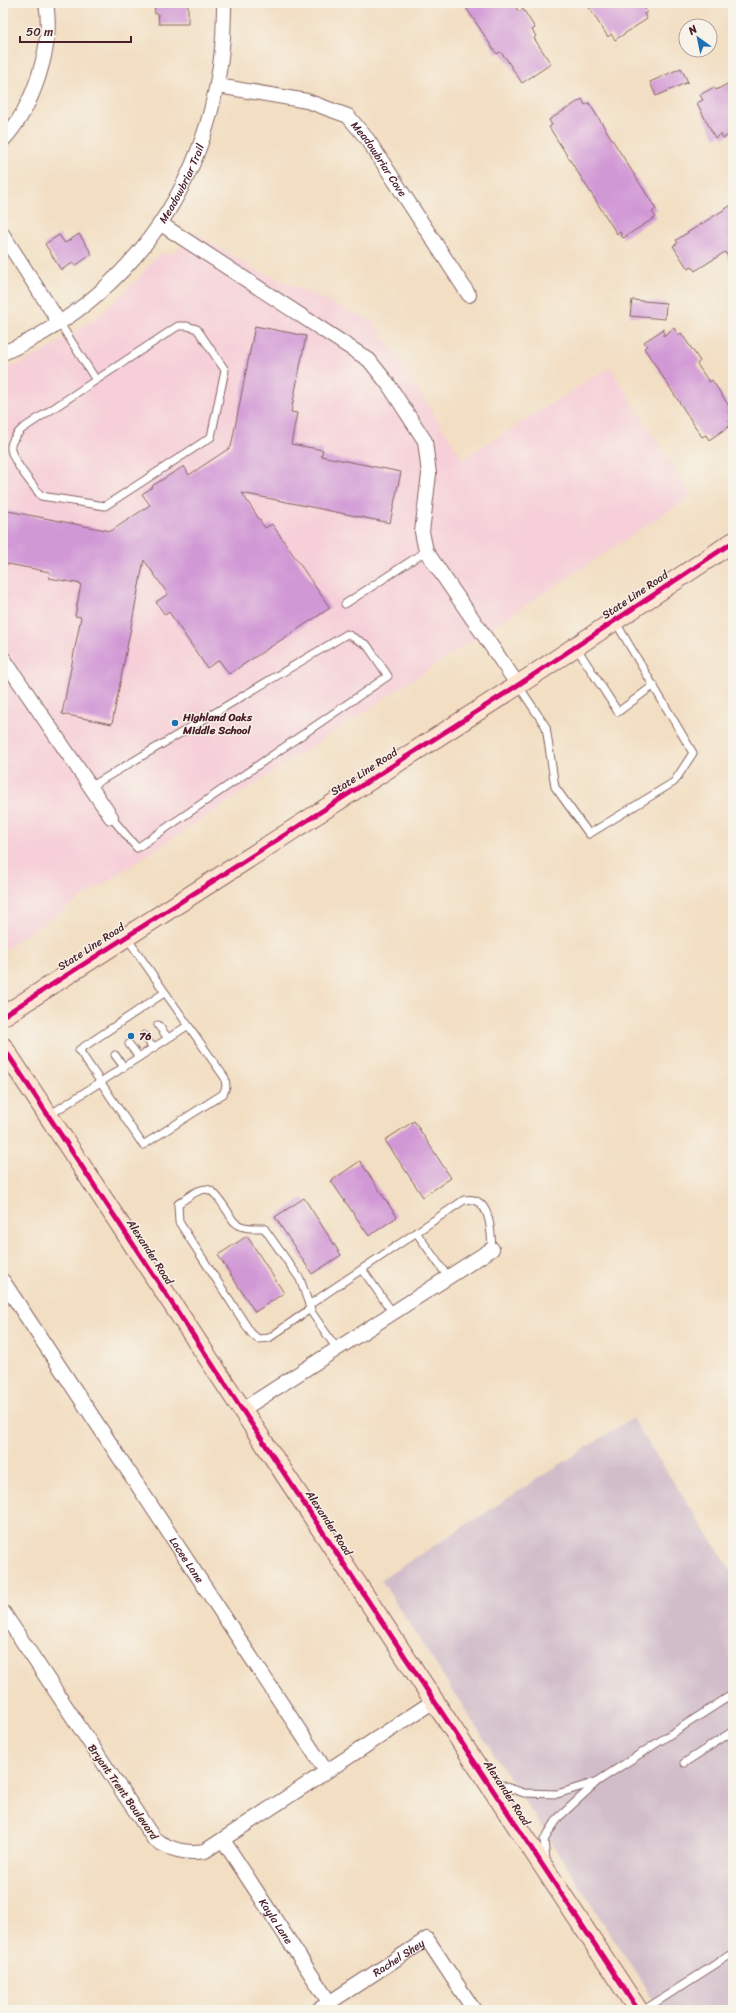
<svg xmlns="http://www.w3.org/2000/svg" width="736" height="2013" font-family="Sriracha,sans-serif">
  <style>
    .built { fill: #f6cfd8 }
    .industrial { fill: #d1bdca }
    .building { fill: #d198d6 }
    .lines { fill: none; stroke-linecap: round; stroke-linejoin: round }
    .lane-casing { stroke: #856260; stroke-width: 9 }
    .street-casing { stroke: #856260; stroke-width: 16 }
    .secondary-casing { stroke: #856260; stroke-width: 21 }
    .lane { stroke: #fff; stroke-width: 7 }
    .street { stroke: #fff; stroke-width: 14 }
    .secondary { stroke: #fde4d1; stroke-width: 19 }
    .cycleway-casing { stroke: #f7f3e8; stroke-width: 8 }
    .cycleway { stroke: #d6006c; stroke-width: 5 }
    .poi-dot { fill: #1f6fb2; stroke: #f7f3e8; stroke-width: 1.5 }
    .labels { text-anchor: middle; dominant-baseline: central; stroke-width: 3; stroke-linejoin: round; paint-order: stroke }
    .street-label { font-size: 11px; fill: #4a1f2b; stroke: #f7f3e8 }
    .poi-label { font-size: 11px; font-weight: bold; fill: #4a1f2b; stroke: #f7f3e8; text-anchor: start }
  </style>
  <rect width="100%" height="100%" fill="#f7f3e8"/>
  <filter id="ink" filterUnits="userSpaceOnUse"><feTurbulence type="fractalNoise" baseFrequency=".025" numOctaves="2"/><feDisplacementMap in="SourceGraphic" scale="8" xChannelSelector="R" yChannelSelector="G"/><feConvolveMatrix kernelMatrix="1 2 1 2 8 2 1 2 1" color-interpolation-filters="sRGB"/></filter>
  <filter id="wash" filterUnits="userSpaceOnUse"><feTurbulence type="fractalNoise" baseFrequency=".012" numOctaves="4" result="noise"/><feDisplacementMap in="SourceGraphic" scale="16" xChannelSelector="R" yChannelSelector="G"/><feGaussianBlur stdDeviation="0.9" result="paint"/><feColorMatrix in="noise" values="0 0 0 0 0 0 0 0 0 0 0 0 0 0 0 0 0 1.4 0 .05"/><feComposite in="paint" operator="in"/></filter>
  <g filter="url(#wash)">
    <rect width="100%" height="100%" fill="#f2dec2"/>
    <polygon class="built" points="192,231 252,268 374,322 463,459 610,367 691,496 3,950 3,371 38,355 94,320 138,279 155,258 162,253 173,255"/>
    <polygon class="industrial" points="632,1418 733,1574 733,2010 660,2010 381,1580"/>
    <g id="blocks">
      <g class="building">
        <polygon points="154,3 188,3 188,24 159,24 158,14 155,14"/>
        <polygon points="463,3 513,3 519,12 523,9 535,28 532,30 536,36 534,38 551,64 522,83 505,57 500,52 497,54 492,47"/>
        <polygon points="586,3 641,3 647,12 644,14 647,19 615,40 611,34 608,37"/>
        <polygon points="681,68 688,82 656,96 650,82"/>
        <polygon points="733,81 733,133 723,138 721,134 715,138 697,103 703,100 700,95 714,87 716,90"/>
        <polygon points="582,99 585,105 589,103 656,209 652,212 656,217 623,238 620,232 617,234 549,127 552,125 549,120"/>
        <polygon points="733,204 733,264 725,252 695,271 692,267 688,269 673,246 678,243 676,240"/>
        <polygon points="79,234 92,254 75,266 73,263 61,270 45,244 59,235 65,243"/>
        <polygon points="632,300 666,303 665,319 630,316"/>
        <polygon points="255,326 306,336 291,412 297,413 291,444 323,450 321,456 401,472 390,523 242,493 265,528 272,524 330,608 229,674 219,660 207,668 169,612 165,615 156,602 168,594 144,560 112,724 62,714 81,617 75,616 81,584 49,578 50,572 3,563 3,510 111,531 150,505 142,494 153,487 152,486 184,466 189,475 231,447"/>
        <polygon points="674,328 678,335 681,333 700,361 697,364 709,382 712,380 731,409 728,411 733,418 729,421 731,425 709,440 706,435 702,437 644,348 647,346 644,342 664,329 663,336"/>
        <polygon points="414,1121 451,1178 423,1197 385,1140"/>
        <polygon points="360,1161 397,1217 369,1236 331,1181"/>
        <polygon points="304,1198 341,1255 312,1274 275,1217"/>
        <polygon points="247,1236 284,1293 255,1312 218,1255"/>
      </g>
    </g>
  </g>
  <g filter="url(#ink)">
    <use href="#blocks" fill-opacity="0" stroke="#856260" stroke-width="1"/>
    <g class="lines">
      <defs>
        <g id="lane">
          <polyline points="59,322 96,380"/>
          <path d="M 178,326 L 187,326 L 197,329 L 225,370 L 211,437 L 105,506 L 41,496 C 34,486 8,457 11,445 C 13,438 17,434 22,429 Z"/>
          <polyline points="345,604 426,551"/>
          <polyline points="576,647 618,712 654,685"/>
          <polyline points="518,685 546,727 555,787 589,834 674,782 693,753 615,621"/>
          <polyline points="90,787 347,634 367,645 388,676 137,848 111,817"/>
          <polyline points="127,938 225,1078 226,1087 223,1094 143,1145 79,1050 164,993"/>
          <polyline points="158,1025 168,1038"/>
          <polyline points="144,1035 153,1048"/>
          <polyline points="129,1044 139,1057"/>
          <polyline points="115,1055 124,1067"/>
          <polyline points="48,1116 187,1026"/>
          <polyline points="416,1232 448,1277"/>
          <polyline points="362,1269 393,1313"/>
          <path d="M 309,1305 L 464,1200 C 491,1195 491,1231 492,1249"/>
          <path d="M 310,1309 L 269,1338 L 258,1339 L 251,1333 L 179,1222 L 178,1204 C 207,1183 209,1183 228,1212 C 230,1216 233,1222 237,1224 C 244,1229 255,1228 264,1228 L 300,1279 L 312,1313 L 337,1349"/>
          <polyline points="684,1763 733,1731"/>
          <polyline points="492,1782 524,1793 557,1794 596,1782"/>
          <polyline points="546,1861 544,1840 558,1818 598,1781 733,1694"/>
          <polyline points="644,2010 733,1953"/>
        </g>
        <g id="street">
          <path id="s1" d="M 218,86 L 307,101 L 348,116 L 368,140 L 469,295"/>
          <path d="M 3,140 C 33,108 54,46 46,3"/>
          <polyline points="161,224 369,360 388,384 425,441 429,474 422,532 426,551 518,685"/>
          <polyline points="3,235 59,322"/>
          <path id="s2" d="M 3,353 C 145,292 226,155 224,3"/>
          <polyline points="3,658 111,817"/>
          <path id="s3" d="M 3,1281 L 326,1771"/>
          <polyline points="242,1410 492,1249"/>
          <path d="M 3,1612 L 154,1839 C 171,1850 185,1854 205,1851 L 434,1701"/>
          <path id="s4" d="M 223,1840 L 329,2002"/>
          <path id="s5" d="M 318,2010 L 427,1939 L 474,2010"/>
        </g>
        <g id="secondary">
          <polyline points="3,1016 518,685 733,542"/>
          <polyline points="3,1047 638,2010"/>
        </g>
      </defs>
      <use href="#lane" class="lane-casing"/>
      <use href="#street" class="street-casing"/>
      <use href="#secondary" class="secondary-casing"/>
      <use href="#lane" class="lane"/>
      <use href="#street" class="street"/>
      <use href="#secondary" class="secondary"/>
      <defs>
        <g id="cycleway">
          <polyline points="3,1016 518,685 733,542"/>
          <polyline points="3,1047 638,2010"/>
        </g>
      </defs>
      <use href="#cycleway" class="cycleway-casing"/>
      <use href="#cycleway" class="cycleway"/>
    </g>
  </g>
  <g class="poi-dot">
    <circle cx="175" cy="723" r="4"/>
    <circle cx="131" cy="1036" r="4"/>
  </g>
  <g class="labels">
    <g class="street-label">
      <text stroke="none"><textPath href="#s1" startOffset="187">Meadowbriar Cove</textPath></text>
      <text stroke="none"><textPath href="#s2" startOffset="252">Meadowbriar Trail</textPath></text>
      <text transform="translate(635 595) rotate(-34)">State Line Road</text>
      <text transform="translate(364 772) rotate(-33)">State Line Road</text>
      <text transform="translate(91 947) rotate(-33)">State Line Road</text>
      <text transform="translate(150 1252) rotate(57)">Alexander Road</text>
      <text transform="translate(329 1523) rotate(57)">Alexander Road</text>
      <text stroke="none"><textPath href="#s3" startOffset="334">Lacee Lane</textPath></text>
      <text transform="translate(123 1792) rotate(55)">Bryant Trent Boulevard</text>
      <text transform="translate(507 1793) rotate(57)">Alexander Road</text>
      <text stroke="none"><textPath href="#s4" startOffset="97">Kayla Lane</textPath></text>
      <text stroke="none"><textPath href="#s5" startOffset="96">Rachel Shey</textPath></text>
    </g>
    <g class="poi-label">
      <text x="183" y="717">Highland Oaks<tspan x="183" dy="13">Middle School</tspan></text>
      <text x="139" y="1036">76</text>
    </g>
  </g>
  <rect width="736" height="2013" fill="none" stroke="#f7f3e8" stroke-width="16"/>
  <g transform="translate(698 38) rotate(327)"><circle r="19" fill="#f7f3e8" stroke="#b29e9c"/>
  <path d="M0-3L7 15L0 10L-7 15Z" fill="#1f6fb2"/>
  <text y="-6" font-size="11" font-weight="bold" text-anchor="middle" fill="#4a1f2b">N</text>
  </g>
  <path d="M20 36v6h111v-6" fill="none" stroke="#4a1f2b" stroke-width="2"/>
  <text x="26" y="36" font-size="12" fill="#4a1f2b" stroke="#f7f3e8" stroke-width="3" paint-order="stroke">50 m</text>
</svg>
